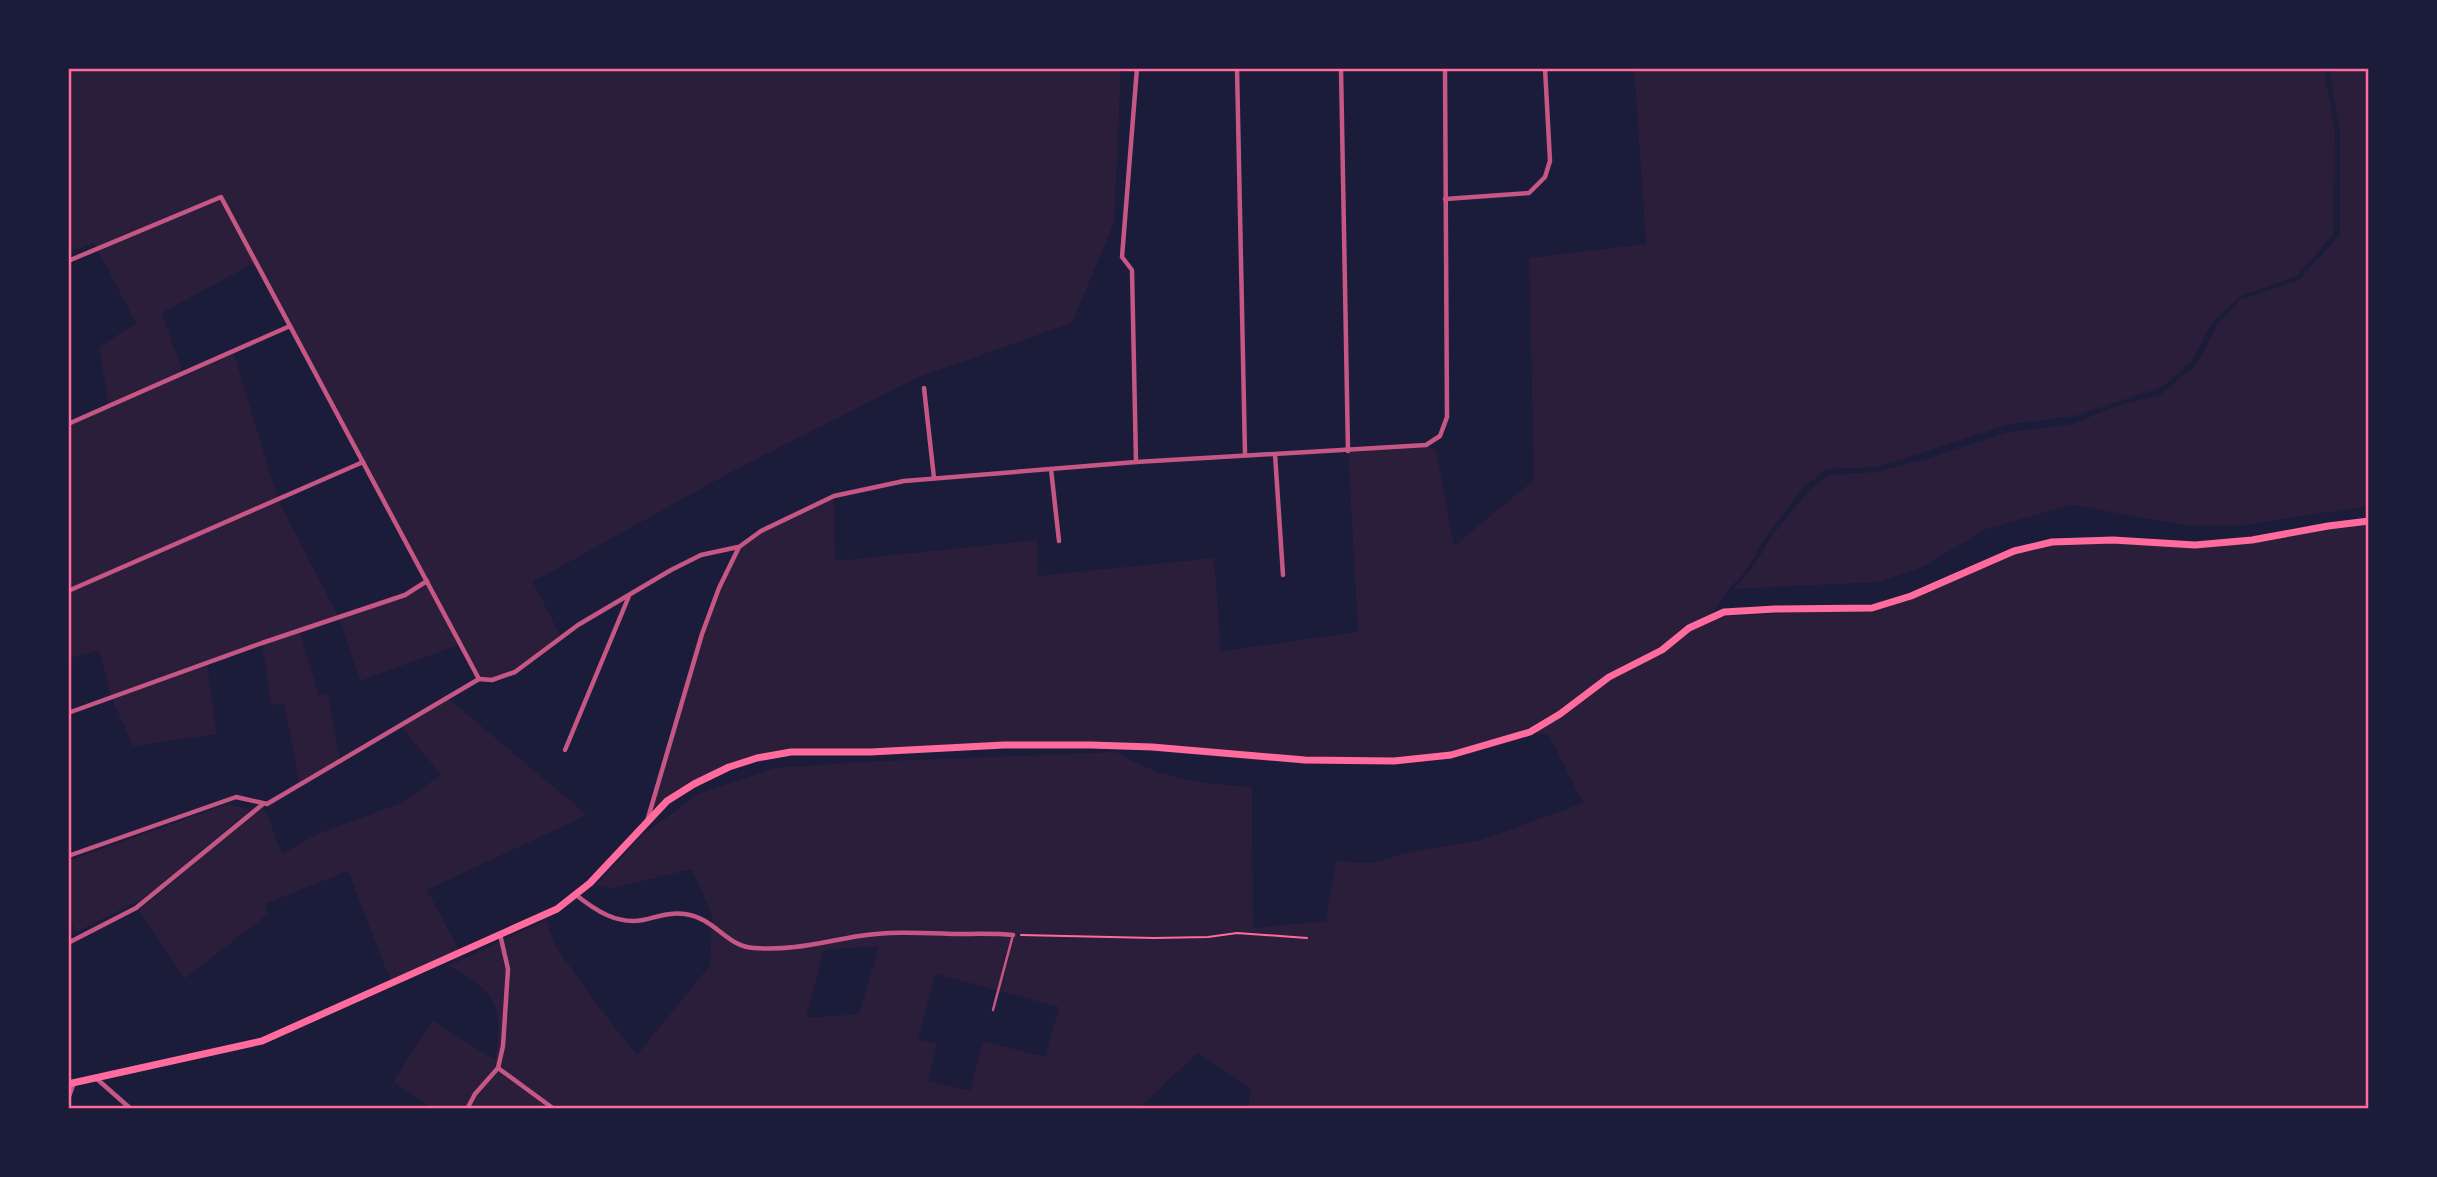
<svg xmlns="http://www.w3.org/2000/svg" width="2437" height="1177" font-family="Figtree,sans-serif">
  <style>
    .green { fill: #2a1e3b; fill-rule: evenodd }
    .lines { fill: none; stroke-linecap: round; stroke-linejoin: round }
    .path { stroke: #ff6b9d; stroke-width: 2 }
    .service { stroke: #c65784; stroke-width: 2.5 }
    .minor { stroke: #c65784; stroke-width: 4.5 }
    .secondary { stroke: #ff6b9d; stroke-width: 7 }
    .neatline { fill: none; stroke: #ff6b9d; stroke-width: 2.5 }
  </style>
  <rect width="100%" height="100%" fill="#1b1b3a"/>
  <g class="green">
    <path d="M 68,68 L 1121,68 L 1114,223 L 1072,323 L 919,377 L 731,472 L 533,582 L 561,637 C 537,656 512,681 479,679 L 461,644 L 360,681 L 339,618 L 300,632 L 319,696 L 328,694 L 340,762 L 300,785 L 284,704 L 271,705 L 262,644 L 207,664 L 217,734 L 133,746 L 111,697 L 99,650 L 68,659 L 68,424 L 109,406 L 99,347 L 136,323 L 94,243 L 68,253 ZM 256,262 L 427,581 L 405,595 L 339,618 L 278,499 L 233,351 L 183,373 L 162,313 Z"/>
    <path d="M 1634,68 L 2327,68 L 2325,77 L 2335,129 L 2334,233 L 2297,276 L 2241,296 L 2213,321 L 2192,361 L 2162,387 L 2075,416 L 2011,424 L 1877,467 L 1827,469 L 1802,489 L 1766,537 L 1745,572 L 1731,586 L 1710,617 L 1867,609 L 1904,601 L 2010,553 L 2052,538 L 2196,543 L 2253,538 L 2369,520 L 2369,1109 L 1248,1109 L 1251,1088 L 1197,1053 L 1138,1109 L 434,1109 L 393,1082 L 433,1021 L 495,1060 C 505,1009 495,987 448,966 L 546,920 L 555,945 L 592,998 L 637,1055 L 710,965 L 712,915 L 692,869 L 613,888 L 596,885 L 642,835 L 699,794 L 774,768 L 863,762 L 1116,752 C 1163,780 1199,783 1252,787 L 1253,928 L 1326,921 L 1336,861 L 1373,863 L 1408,852 L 1481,840 L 1583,803 L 1549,735 L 1530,732 L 1451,755 L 1394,761 L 1305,760 L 1091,745 L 829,750 L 757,758 L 694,784 L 648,820 L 702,634 L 719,588 L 739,547 L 761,531 L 834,496 L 835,561 L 1037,540 L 1037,576 L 1214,558 L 1221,651 L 1358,632 L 1348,451 L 1426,445 L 1436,450 L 1454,546 L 1534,480 L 1529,258 L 1646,244 ZM 879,946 L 859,1014 L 806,1018 L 824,950 ZM 936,974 L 1059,1007 L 1045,1057 L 983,1041 L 970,1091 L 928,1080 L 937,1044 L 918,1039 Z"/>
    <polygon points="2334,68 2369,68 2369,506 2244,525 2191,526 2071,505 1986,529 1922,567 1880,582 1733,589 1748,573 1760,556 1768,541 1807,492 1828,475 1876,472 1930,458 2009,432 2073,424 2114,407 2160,395 2197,364 2217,325 2240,300 2299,280 2340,235 2340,130 2330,77"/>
    <polygon points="448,698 587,815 427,890 460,952 391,982 348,871 265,904 268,914 184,979 139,911 263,804 282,854 317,834 401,803 441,775 401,726"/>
    <polygon points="228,804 250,810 144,898 76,932 68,913 68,861"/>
  </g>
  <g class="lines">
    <polyline class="path" points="1021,935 1154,938 1208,937 1237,933 1307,938"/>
    <polyline class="service" points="993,1010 1013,935"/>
    <g class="minor">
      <polyline points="1237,68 1245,454"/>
      <polyline points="1341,68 1348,451"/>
      <polyline points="1445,199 1529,193 1545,177 1550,161 1545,68"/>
      <polyline points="68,261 221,197 479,679"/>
      <polyline points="924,388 934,478"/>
      <polyline points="68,424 290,326"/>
      <polyline points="1275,454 1283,575"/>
      <polyline points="1136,462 1132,270 1122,257 1137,68"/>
      <polyline points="1051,469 1059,541"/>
      <polyline points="68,591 363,462"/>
      <polyline points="68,713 262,643 405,595 427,581"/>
      <polyline points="565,750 629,596"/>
      <polyline points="648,818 702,634 719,588 739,547 761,531 834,496 904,481 1136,462 1426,445 1440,436 1447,417 1445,68"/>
      <polyline points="68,856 236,797 267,804 479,679 492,680 515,672 578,625 671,570 701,555 738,547"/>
      <path d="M 576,895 C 595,910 617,925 643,920 C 657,917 669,912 685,914 C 715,918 727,947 754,948 C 793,951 822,942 859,936 C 891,931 923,933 955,934 C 974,934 994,933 1013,935"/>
      <polyline points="68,943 136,908 263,804"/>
      <polyline points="498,1068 554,1109"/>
      <polyline points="97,1079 131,1109"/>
      <polyline points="68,1099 74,1083"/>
      <polyline points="467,1109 475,1094 498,1068 503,1046 508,969 500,934"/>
    </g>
    <polyline class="secondary" points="68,1084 262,1041 557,909 590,883 667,801 694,784 729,767 757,758 791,752 870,752 1004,745 1091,745 1152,747 1305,760 1394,761 1451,755 1530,732 1560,714 1609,677 1662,650 1689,628 1724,612 1775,609 1872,608 1911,596 2014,551 2052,542 2113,540 2195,545 2252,540 2328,526 2369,521"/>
  </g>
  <rect width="2437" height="1177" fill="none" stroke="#1b1b3a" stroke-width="140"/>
  <rect x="70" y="70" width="2297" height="1037" class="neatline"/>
</svg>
